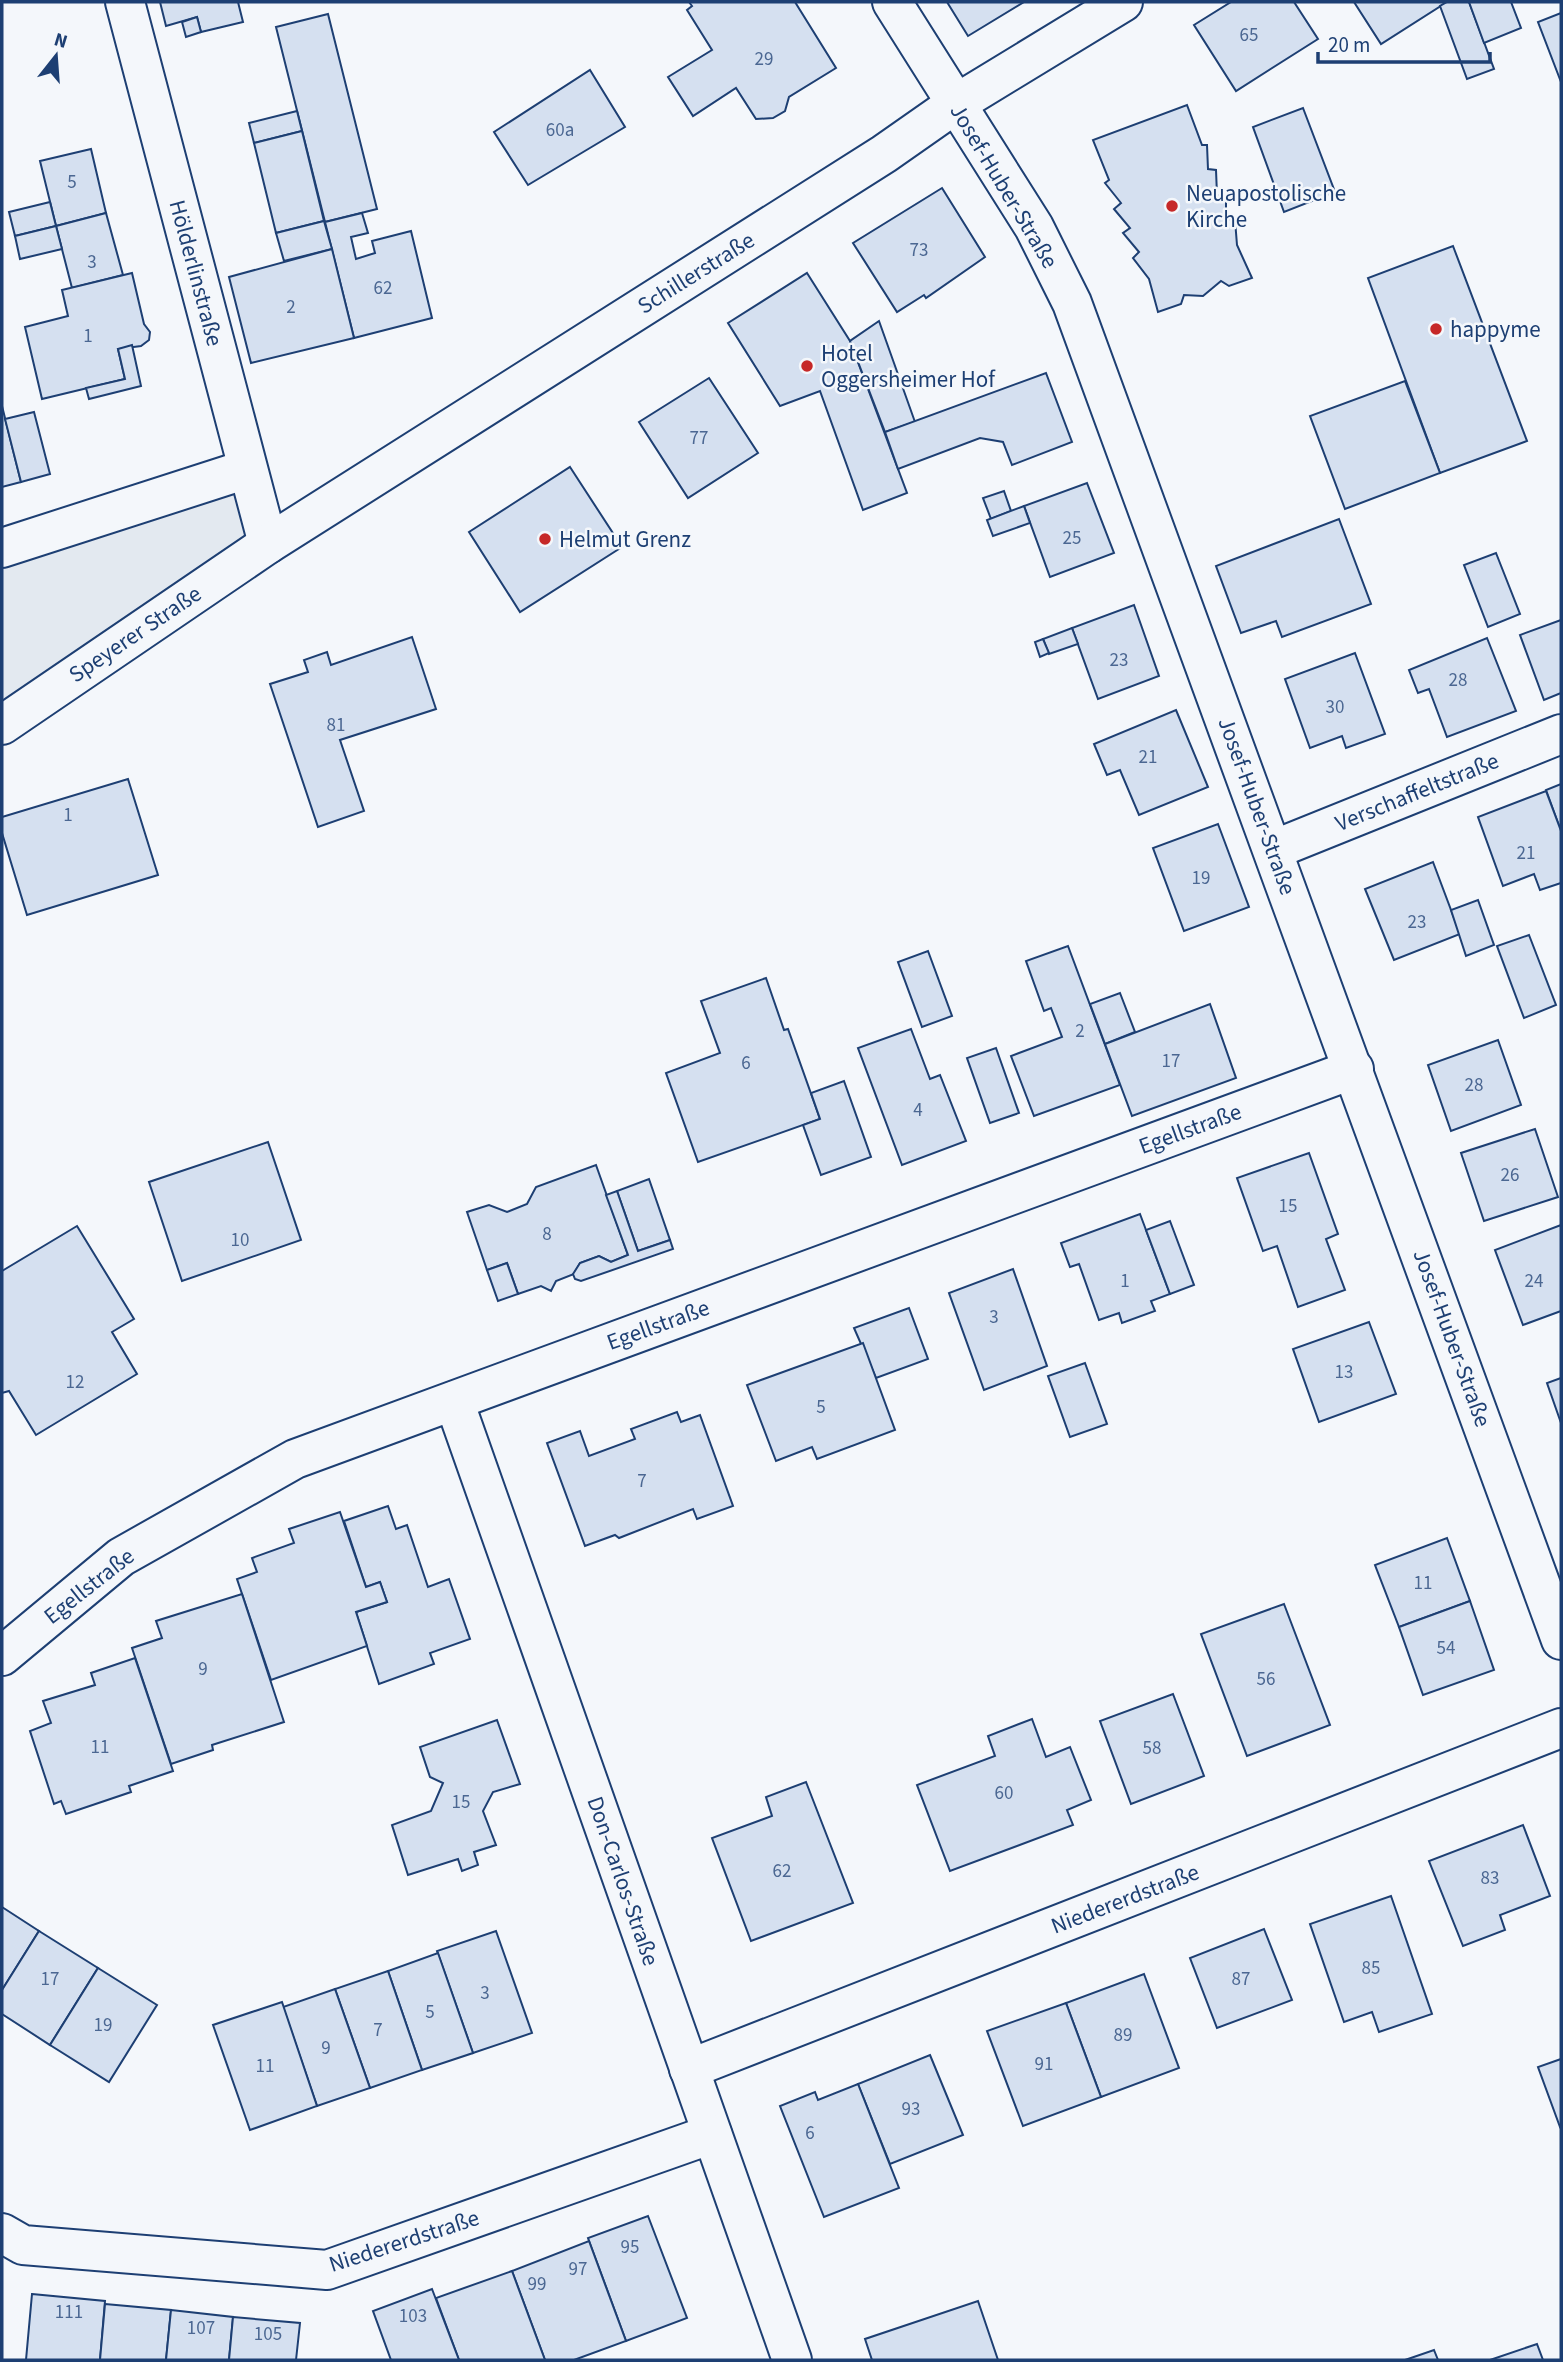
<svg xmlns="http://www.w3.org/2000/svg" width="1563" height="2362" font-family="'Source Sans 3',sans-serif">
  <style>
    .green { fill: #e3e9f0; stroke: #687fa3; stroke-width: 2 }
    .building { fill: #d5e0f0; stroke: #1d3f73; stroke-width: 2 }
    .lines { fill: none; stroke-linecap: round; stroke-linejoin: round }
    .street-casing { stroke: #1d3f73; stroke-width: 42 }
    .secondary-casing { stroke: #1d3f73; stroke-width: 42 }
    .street { stroke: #f4f7fb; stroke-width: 38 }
    .secondary { stroke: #f4f7fb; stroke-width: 38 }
    .poi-dot { fill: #c62828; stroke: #f4f7fb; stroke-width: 2.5 }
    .labels { text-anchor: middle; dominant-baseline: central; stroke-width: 5; stroke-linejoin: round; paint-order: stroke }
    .number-label { font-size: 19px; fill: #4b6792 }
    .street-label { font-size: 23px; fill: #1d3f73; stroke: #f4f7fb }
    .poi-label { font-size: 23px; fill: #1d3f73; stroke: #f4f7fb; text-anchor: start }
  </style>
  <rect width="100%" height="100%" fill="#f4f7fb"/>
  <polygon class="green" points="236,491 249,537 2,704 2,566"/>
  <g class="building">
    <polygon points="160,2 238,2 243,22 201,32 197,17 166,26"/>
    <polygon points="689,2 795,2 836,68 789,97 785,111 773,118 756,119 736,88 693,116 668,77 712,50 687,10 692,6"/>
    <polygon points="947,2 1024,2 968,36"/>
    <polygon points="1231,2 1294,2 1318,39 1236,91 1194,25"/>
    <polygon points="1354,2 1447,2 1381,44"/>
    <polygon points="1447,2 1469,2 1494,69 1467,79 1440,6"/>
    <polygon points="1469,2 1511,2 1521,28 1484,43"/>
    <polygon points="1561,13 1561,82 1538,22"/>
    <polygon points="328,14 377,209 325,222 276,27"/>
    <polygon points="197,17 201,32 186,37 182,22"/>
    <polygon points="590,70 625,127 528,185 494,132"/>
    <polygon points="1187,105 1202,145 1207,145 1208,169 1216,170 1217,195 1226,195 1226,219 1235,220 1237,245 1252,278 1229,286 1221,281 1203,296 1184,295 1181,304 1158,312 1149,279 1133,258 1139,252 1123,233 1130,228 1114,209 1121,203 1105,183 1109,180 1093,140"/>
    <polygon points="1303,108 1335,192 1284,212 1253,127"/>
    <polygon points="297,111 302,131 254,143 249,123"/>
    <polygon points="302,131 324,221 276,233 254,143"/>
    <polygon points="91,149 106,213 56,226 40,161"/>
    <polygon points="942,188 985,257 926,298 924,295 897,312 853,243"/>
    <polygon points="50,202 56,226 15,236 9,212"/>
    <polygon points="106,213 123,275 72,288 56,226"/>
    <polygon points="362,213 368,233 351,237 356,259 375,253 372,241 411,231 432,318 354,338 325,222"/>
    <polygon points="324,221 332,249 284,261 276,233"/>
    <polygon points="56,226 62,249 20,259 15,236"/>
    <polygon points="1453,246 1527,441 1440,473 1368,278"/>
    <polygon points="332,249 354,338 251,363 229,277"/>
    <polygon points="132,273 144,324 150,332 149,340 141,346 118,349 125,379 42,399 25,327 68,316 62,290"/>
    <polygon points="807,273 850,341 907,493 863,510 820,391 780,406 728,323"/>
    <polygon points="879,321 915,422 885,432 850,341"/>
    <polygon points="132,345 141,386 89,399 86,388 125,379 118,349"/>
    <polygon points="1046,373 1072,442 1012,465 1003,442 980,438 898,469 885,432"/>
    <polygon points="709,378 758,453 688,498 639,422"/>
    <polygon points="1405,381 1440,473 1345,509 1310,416"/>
    <polygon points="2,406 21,482 2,487"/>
    <polygon points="34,412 50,474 21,482 5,419"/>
    <polygon points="570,467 622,547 520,612 469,532"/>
    <polygon points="1087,483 1114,553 1050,577 1024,506"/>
    <polygon points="1004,491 1011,511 991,519 983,498"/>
    <polygon points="1024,506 1030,523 993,536 987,520"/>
    <polygon points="1339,519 1371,604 1282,637 1276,621 1241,633 1216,566"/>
    <polygon points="1496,553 1520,614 1488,627 1464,565"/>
    <polygon points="1134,605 1159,676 1098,699 1072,628"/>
    <polygon points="1561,620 1561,693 1544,700 1520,635"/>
    <polygon points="1072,628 1078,644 1049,654 1043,639"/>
    <polygon points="412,637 436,709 340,740 364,811 318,827 270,684 308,672 304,660 327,652 331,665"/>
    <polygon points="1487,638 1516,711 1447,737 1429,689 1418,693 1409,670"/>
    <polygon points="1043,639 1049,653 1040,657 1035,642"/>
    <polygon points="1355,653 1385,734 1346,748 1342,736 1310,748 1285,679"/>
    <polygon points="1176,710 1208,787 1139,815 1120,770 1107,775 1094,744"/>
    <polygon points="128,779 158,875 27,915 2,833 2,817"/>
    <polygon points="1561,784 1561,831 1546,790"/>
    <polygon points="1546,791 1561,831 1561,883 1540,890 1534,874 1503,886 1478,817"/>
    <polygon points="1218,824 1249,907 1184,931 1153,848"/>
    <polygon points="1433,862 1460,934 1394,960 1365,889"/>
    <polygon points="1478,900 1494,945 1466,956 1451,910"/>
    <polygon points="1529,935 1556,1005 1524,1018 1497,946"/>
    <polygon points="1068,946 1120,1085 1034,1116 1011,1056 1062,1037 1051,1008 1044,1011 1026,961"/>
    <polygon points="928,951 952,1016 922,1027 898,962"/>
    <polygon points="766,978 784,1030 788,1029 820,1119 698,1162 666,1073 720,1053 701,1001"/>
    <polygon points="1120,993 1135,1032 1105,1044 1090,1004"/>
    <polygon points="1210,1004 1236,1078 1132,1116 1105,1044"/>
    <polygon points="911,1029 930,1079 940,1075 966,1141 902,1165 858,1048"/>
    <polygon points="1498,1040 1521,1105 1451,1131 1428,1065"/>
    <polygon points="996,1048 1019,1113 990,1123 967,1058"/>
    <polygon points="844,1081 871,1157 821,1175 803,1125 820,1119 811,1093"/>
    <polygon points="1535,1129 1558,1197 1484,1221 1461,1153"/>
    <polygon points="268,1142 301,1240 182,1281 149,1182"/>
    <polygon points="1309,1153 1338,1234 1326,1239 1345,1290 1298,1307 1277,1246 1263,1251 1237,1178"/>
    <polygon points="596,1165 628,1255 611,1262 599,1256 580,1263 574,1274 556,1281 551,1291 541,1286 518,1294 507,1263 487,1270 467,1212 489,1205 507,1212 527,1204 536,1187"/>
    <polygon points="649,1179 670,1240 638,1251 617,1191"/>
    <polygon points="617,1191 638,1251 670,1240 673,1249 581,1281 575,1279 573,1274 580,1263 599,1256 611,1262 628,1255 606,1195"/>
    <polygon points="1140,1214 1170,1294 1151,1301 1155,1311 1122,1323 1119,1313 1099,1320 1079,1264 1070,1267 1061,1243"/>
    <polygon points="1170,1221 1194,1285 1170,1294 1146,1230"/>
    <polygon points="1561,1225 1561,1311 1523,1325 1495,1250"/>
    <polygon points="77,1226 134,1319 112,1332 137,1374 36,1435 9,1391 2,1393 2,1271"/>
    <polygon points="507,1263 518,1294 498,1301 487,1270"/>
    <polygon points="1013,1269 1047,1366 984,1390 949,1293"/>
    <polygon points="909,1308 928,1359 876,1378 854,1328"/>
    <polygon points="1369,1322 1396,1394 1319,1422 1293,1349"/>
    <polygon points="863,1343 895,1430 817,1459 812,1447 776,1461 747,1385"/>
    <polygon points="1085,1363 1107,1424 1070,1437 1048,1376"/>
    <polygon points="1561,1378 1561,1423 1547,1383"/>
    <polygon points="677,1412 681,1422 700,1415 733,1506 697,1519 693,1509 619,1538 615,1535 585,1546 547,1443 580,1431 589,1456 635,1439 631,1429"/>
    <polygon points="388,1506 396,1529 407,1525 428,1587 449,1579 470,1639 430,1653 434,1664 379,1684 356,1612 387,1602 380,1582 366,1587 344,1521"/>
    <polygon points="340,1512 366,1587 380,1582 387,1602 356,1612 367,1646 271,1680 237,1579 257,1572 252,1558 294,1543 289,1529"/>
    <polygon points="1447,1538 1470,1601 1399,1627 1375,1565"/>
    <polygon points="242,1594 284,1722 212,1745 213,1750 171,1764 132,1648 162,1638 156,1621"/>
    <polygon points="1470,1601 1494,1670 1423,1695 1399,1627"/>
    <polygon points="1284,1604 1330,1725 1247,1756 1201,1634"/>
    <polygon points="135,1658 173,1771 129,1786 131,1792 66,1814 61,1801 54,1804 30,1731 51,1723 43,1701 95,1685 91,1673"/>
    <polygon points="1173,1694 1204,1776 1131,1804 1100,1721"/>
    <polygon points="1032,1719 1046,1757 1070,1747 1091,1800 1067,1810 1073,1825 950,1871 917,1785 995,1756 988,1736"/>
    <polygon points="497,1720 520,1784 493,1792 483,1811 496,1845 474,1852 478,1865 462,1871 458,1859 408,1875 392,1825 431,1811 443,1783 430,1777 420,1747"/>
    <polygon points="806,1782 853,1903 751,1941 712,1838 772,1816 766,1797"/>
    <polygon points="1523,1825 1550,1896 1500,1915 1505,1930 1463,1946 1429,1861"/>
    <polygon points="1391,1896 1432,2014 1379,2032 1372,2012 1344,2022 1310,1924"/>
    <polygon points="2,1907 39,1931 2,1990"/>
    <polygon points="1264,1929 1292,2000 1217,2028 1190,1958"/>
    <polygon points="39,1931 98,1968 50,2045 2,2014 2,1990"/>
    <polygon points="496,1931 532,2033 473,2053 437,1951"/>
    <polygon points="438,1953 473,2053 422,2070 388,1971"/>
    <polygon points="98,1968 157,2005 109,2082 50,2045"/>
    <polygon points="388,1971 422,2070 370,2088 335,1989"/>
    <polygon points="1144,1974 1179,2068 1101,2097 1066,2003"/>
    <polygon points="335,1989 370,2088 317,2106 283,2007"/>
    <polygon points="282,2002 317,2106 250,2130 213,2025"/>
    <polygon points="1066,2003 1101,2097 1023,2126 987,2031"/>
    <polygon points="930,2055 963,2135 890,2164 858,2084"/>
    <polygon points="1561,2059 1561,2126 1560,2127 1538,2067"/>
    <polygon points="858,2084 899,2188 824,2217 780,2106 815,2092 818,2100"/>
    <polygon points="648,2216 687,2318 626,2341 588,2238"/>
    <polygon points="589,2241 626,2341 574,2360 545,2360 512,2271"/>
    <polygon points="512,2271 545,2360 459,2360 436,2298"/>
    <polygon points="432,2289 459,2360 391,2360 373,2311"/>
    <polygon points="32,2294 105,2301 100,2360 26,2360"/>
    <polygon points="978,2301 998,2360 872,2360 865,2339"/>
    <polygon points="105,2304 171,2310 166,2360 100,2360"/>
    <polygon points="171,2310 233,2317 229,2360 166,2360"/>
    <polygon points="233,2317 300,2323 296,2360 229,2360"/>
    <polygon points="1537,2344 1543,2360 1490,2360"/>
    <polygon points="1434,2350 1438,2360 1405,2360"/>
  </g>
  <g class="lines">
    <defs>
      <g id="street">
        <polyline points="125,2 268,544"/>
        <polyline points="892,2 1034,227 1072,303 1561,1640"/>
        <polyline points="2,548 247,469"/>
        <polyline points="1273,850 1561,734"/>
        <polyline points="454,1401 792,2360"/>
        <polyline points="2,1656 121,1557 295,1459 1354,1069"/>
        <polyline points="689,2069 1561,1728"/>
        <polyline points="2,2233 23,2245 327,2270 712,2134"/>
      </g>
      <polyline id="secondary" points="2,725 268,544 884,154 954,105 1123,2"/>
    </defs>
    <use href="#street" class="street-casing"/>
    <use href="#secondary" class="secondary-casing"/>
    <use href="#street" class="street"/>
    <use href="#secondary" class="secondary"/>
  </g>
  <g class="poi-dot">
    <circle cx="1172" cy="206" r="7"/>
    <circle cx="1436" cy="329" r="7"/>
    <circle cx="807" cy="366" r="7"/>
    <circle cx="545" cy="539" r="7"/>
  </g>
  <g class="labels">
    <g class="number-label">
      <text x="1249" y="35">65</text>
      <text x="764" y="59">29</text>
      <text x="560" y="130">60a</text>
      <text x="72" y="182">5</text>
      <text x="919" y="250">73</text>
      <text x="92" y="262">3</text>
      <text x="383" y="288">62</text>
      <text x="291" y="307">2</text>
      <text x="88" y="336">1</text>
      <text x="699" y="438">77</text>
      <text x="1072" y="538">25</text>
      <text x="1119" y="660">23</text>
      <text x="1458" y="680">28</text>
      <text x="1335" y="707">30</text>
      <text x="336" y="725">81</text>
      <text x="1148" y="757">21</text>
      <text x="68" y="815">1</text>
      <text x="1526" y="853">21</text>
      <text x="1201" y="878">19</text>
      <text x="1417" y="922">23</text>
      <text x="1080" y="1031">2</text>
      <text x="1171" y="1061">17</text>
      <text x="746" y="1063">6</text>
      <text x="1474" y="1085">28</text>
      <text x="918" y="1110">4</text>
      <text x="1510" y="1175">26</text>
      <text x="1288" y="1206">15</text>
      <text x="547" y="1234">8</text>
      <text x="240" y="1240">10</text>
      <text x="1125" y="1281">1</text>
      <text x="1534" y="1281">24</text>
      <text x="994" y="1317">3</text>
      <text x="1344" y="1372">13</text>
      <text x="75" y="1382">12</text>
      <text x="821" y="1407">5</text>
      <text x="642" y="1481">7</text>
      <text x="1423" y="1583">11</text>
      <text x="1446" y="1648">54</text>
      <text x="203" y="1669">9</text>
      <text x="1266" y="1679">56</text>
      <text x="100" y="1747">11</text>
      <text x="1152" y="1748">58</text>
      <text x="1004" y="1793">60</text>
      <text x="461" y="1802">15</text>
      <text x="782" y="1871">62</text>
      <text x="1490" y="1878">83</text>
      <text x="1371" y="1968">85</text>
      <text x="50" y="1979">17</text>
      <text x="1241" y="1979">87</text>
      <text x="485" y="1993">3</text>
      <text x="430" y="2012">5</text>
      <text x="103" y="2025">19</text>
      <text x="378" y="2030">7</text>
      <text x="1123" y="2035">89</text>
      <text x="326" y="2048">9</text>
      <text x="1044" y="2064">91</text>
      <text x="265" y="2066">11</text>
      <text x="911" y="2109">93</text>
      <text x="810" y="2133">6</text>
      <text x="630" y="2247">95</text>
      <text x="578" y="2269">97</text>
      <text x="537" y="2284">99</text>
      <text x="69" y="2312">111</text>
      <text x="413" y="2316">103</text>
      <text x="201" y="2328">107</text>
      <text x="268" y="2334">105</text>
    </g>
    <g class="street-label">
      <text transform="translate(1004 186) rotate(59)">Josef-Huber-Straße</text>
      <text transform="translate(196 273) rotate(75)">Hölderlinstraße</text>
      <text transform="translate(696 273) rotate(-32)">Schillerstraße</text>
      <text transform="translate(135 634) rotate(-34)">Speyerer Straße</text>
      <text transform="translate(1417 792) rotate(-22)">Verschaffeltstraße</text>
      <text transform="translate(1257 806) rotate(70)">Josef-Huber-Straße</text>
      <text transform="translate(1190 1129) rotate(-20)">Egellstraße</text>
      <text transform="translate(658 1325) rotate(-20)">Egellstraße</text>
      <text transform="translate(1452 1338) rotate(70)">Josef-Huber-Straße</text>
      <text transform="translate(89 1586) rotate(-38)">Egellstraße</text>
      <text transform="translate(623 1881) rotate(71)">Don-Carlos-Straße</text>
      <text transform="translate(1125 1899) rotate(-21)">Niedererdstraße</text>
      <text transform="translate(404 2241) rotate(-18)">Niedererdstraße</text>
    </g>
    <g class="poi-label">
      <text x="1186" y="193">Neuapostolische<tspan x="1186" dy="26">Kirche</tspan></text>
      <text x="1450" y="329">happyme</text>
      <text x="821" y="353">Hotel<tspan x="821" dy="26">Oggersheimer Hof</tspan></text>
      <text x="559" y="539">Helmut Grenz</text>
    </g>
  </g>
  <rect width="1563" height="2362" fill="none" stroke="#1d3f73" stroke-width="7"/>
  <g transform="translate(56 56) rotate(17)" stroke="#f4f7fb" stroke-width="5" paint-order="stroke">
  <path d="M0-5L12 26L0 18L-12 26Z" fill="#1d3f73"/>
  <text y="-10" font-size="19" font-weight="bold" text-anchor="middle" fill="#1d3f73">N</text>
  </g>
  <path d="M1318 52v10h172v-10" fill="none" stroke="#1d3f73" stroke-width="3.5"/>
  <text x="1328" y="52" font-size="21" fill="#1d3f73" stroke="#f4f7fb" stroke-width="5" paint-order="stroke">20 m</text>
</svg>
